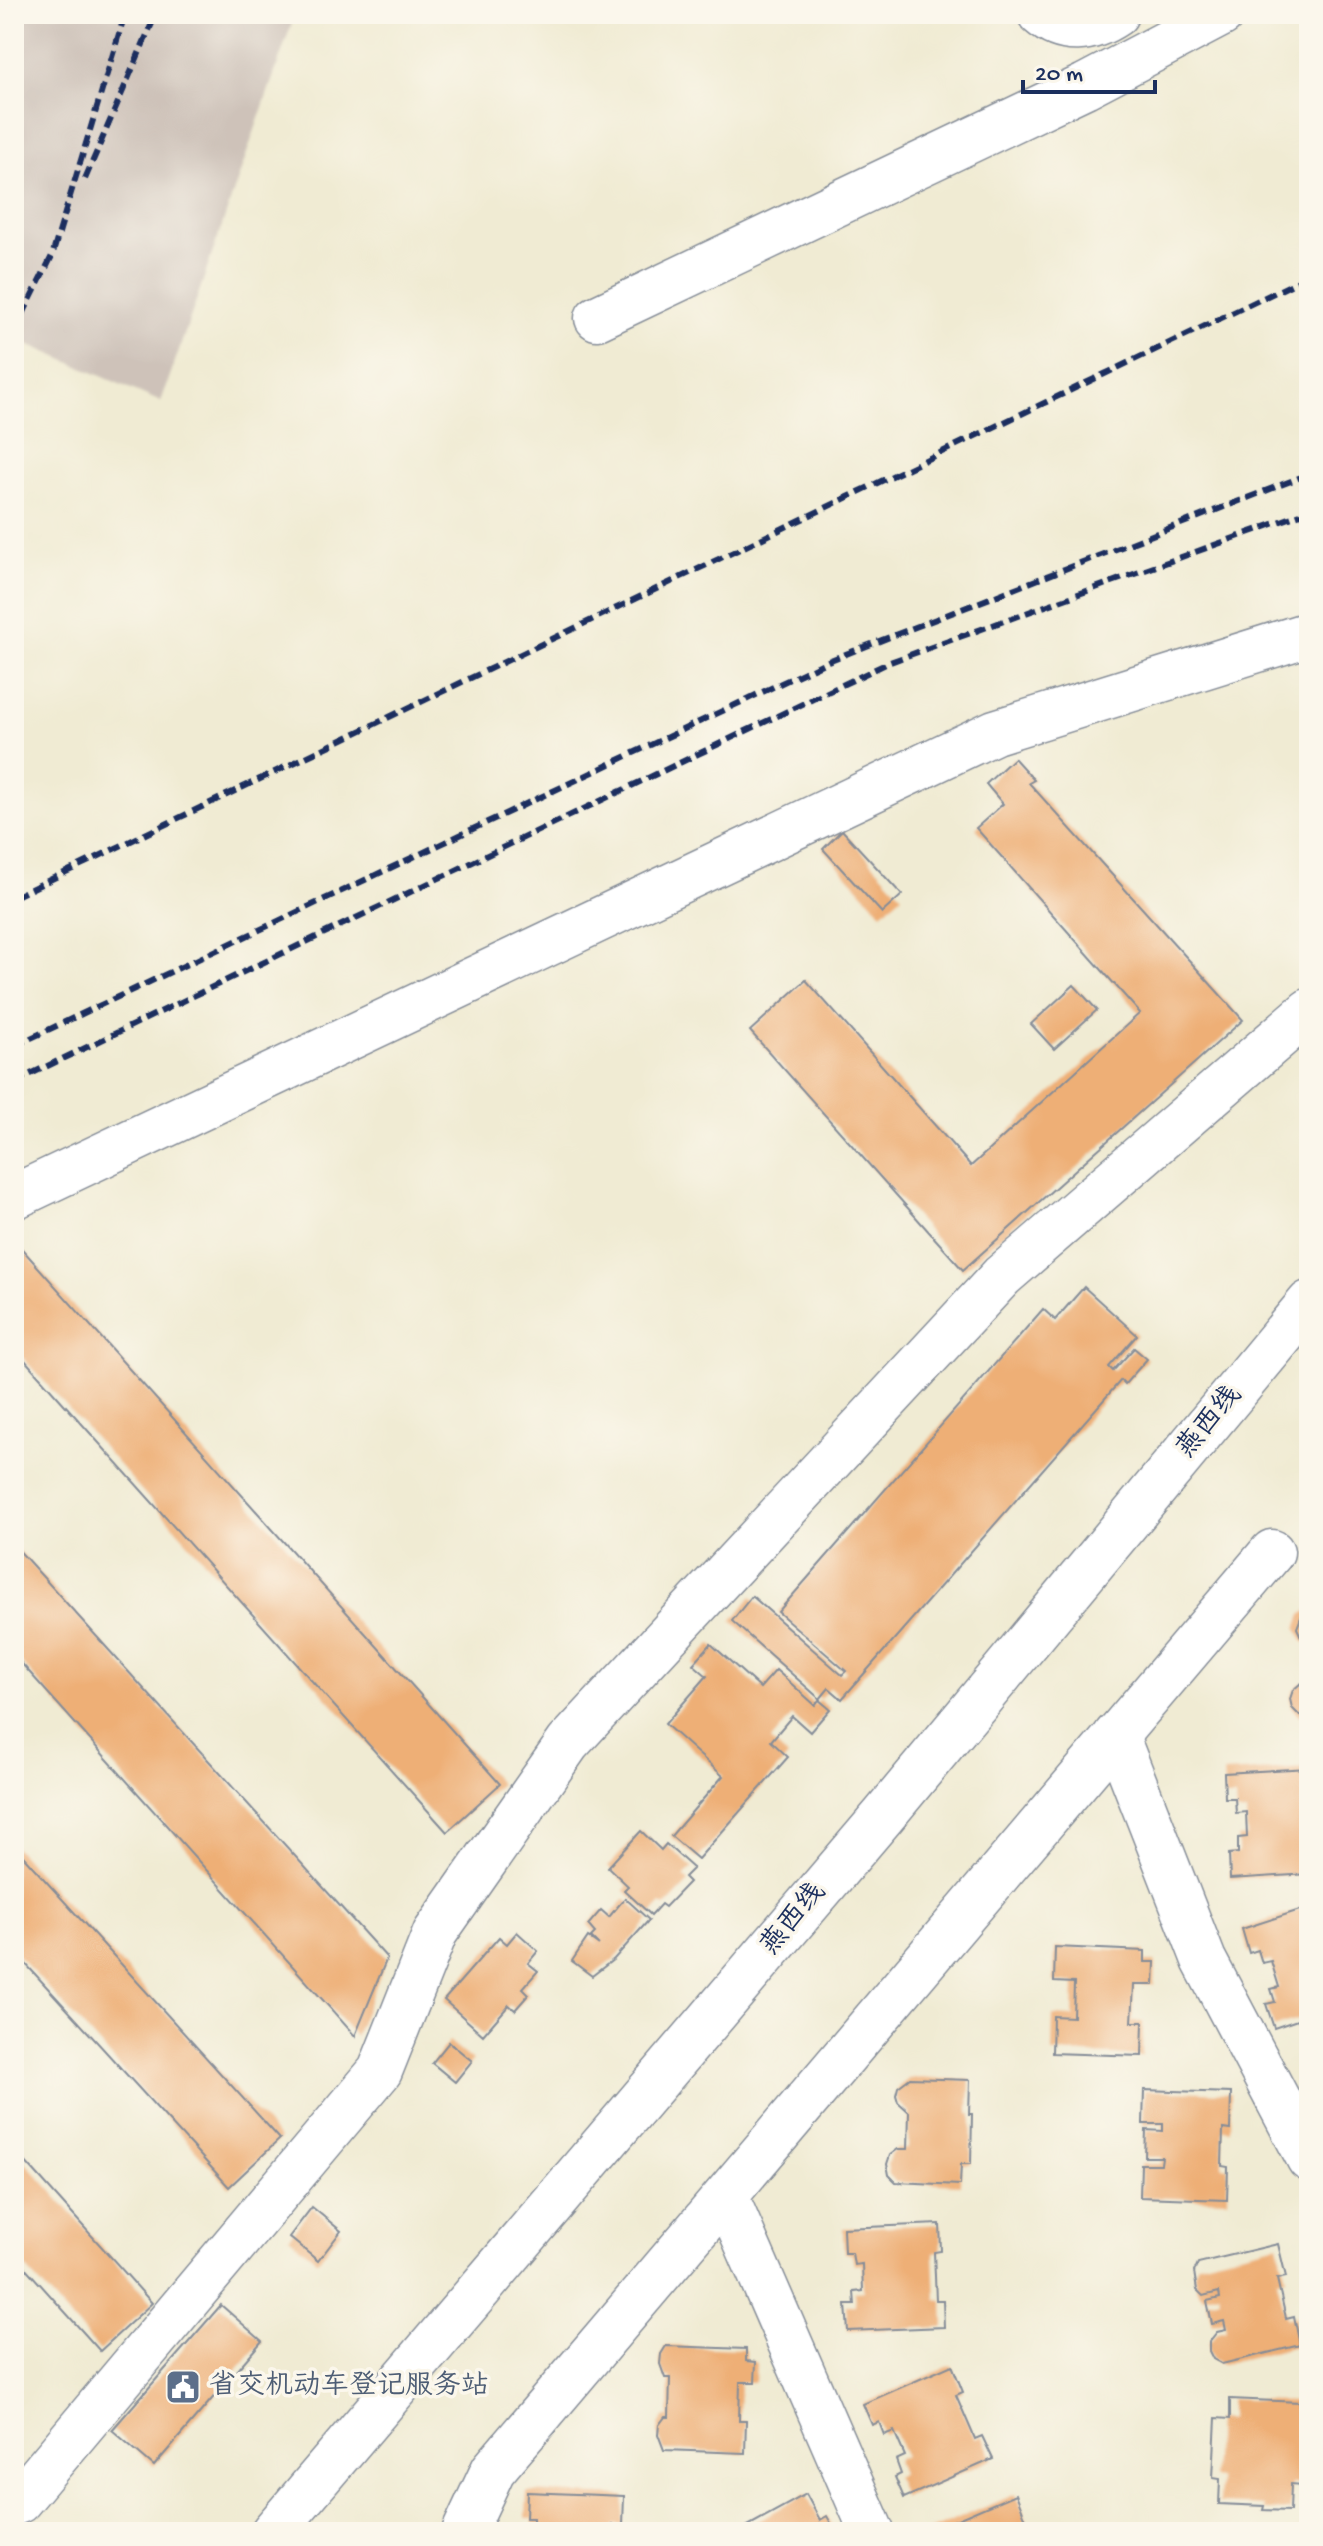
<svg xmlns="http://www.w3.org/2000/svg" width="1323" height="2546" font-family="'Gochi Hand','LXGW WenKai TC',sans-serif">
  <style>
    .industrial { fill: #cec2b9 }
    .building { fill: #eeaf76 }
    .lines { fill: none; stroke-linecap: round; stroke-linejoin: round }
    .minor-casing { stroke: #868d98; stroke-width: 47 }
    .minor { stroke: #fff; stroke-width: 44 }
    .rail { stroke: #1b2f5e; stroke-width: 6; stroke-dasharray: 12 6; stroke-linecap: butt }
    .labels { text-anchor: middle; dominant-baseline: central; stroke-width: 7; stroke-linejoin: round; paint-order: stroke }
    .street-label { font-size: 28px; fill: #1b2f5e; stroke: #fbf7ec }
    .service-label { font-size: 28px; fill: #4e5e75; stroke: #fbf7ec; text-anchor: start }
  </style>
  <rect width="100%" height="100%" fill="#fbf7ec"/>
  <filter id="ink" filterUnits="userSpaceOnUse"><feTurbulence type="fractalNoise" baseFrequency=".0125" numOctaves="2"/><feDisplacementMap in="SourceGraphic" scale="16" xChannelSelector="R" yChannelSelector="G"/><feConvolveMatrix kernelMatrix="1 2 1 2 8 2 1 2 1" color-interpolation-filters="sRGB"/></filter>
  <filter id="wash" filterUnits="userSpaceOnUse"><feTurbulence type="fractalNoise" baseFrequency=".006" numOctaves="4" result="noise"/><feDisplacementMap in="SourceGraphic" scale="32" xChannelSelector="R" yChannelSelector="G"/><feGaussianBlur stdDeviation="1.8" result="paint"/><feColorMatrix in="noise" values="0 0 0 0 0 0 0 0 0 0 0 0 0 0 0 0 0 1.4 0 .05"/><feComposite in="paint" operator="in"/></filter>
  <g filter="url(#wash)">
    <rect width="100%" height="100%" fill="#f0ebd3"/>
    <polygon class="industrial" points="14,14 295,14 161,402 14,338"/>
    <g id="blocks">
      <g class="building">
        <polygon points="1014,758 1034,780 1029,783 1243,1020 963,1270 750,1031 806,980 971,1166 1140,1013 976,828 1003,804 986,784"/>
        <polygon points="842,830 902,895 882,913 823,849"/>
        <polygon points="1074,985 1097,1010 1054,1049 1031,1024"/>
        <polygon points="14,1240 500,1784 447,1832 14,1348"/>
        <polygon points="1084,1287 1137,1335 1109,1367 1113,1371 1134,1348 1147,1359 1125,1384 1121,1380 842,1699 829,1688 820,1699 732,1621 752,1596 842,1675 846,1671 778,1612 1043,1309 1055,1320"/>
        <polygon points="14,1545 387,1958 355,2036 14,1655"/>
        <polygon points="1309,1610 1309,1644 1303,1641 1297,1628 1302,1615"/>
        <polygon points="711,1644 760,1688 776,1670 815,1705 819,1700 830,1709 810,1732 792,1716 771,1741 788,1757 698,1859 671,1836 723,1776 665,1724 707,1676 693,1664"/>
        <polygon points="1309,1681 1309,1718 1299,1715 1292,1708 1290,1699 1293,1690 1300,1684"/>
        <polygon points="1309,1768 1309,1874 1230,1879 1229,1854 1238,1853 1238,1838 1247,1837 1246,1812 1236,1813 1235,1798 1225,1798 1224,1773"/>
        <polygon points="641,1831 661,1850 666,1844 693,1868 684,1877 689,1882 665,1907 661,1904 651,1915 624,1890 628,1886 608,1867"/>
        <polygon points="14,1846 280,2139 229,2187 14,1951"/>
        <polygon points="625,1898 649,1920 614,1959 592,1976 572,1961 588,1937 599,1945 591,1937 595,1933 588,1925 601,1910 609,1917"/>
        <polygon points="1309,1907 1309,2016 1274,2028 1266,2004 1275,2002 1271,1989 1279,1987 1271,1961 1262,1963 1258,1950 1249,1953 1242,1929"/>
        <polygon points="517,1932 538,1951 528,1963 538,1971 523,1988 529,1994 515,2010 509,2005 483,2035 444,2000 499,1937 507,1944"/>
        <polygon points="1055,1947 1145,1951 1145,1962 1155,1962 1154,1985 1134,1985 1132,2022 1143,2022 1142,2056 1052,2053 1053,2016 1073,2017 1074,1983 1054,1982"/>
        <polygon points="449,2042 472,2061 455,2082 432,2063"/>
        <polygon points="910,2078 970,2080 969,2114 972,2114 971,2164 961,2164 960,2185 896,2182 889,2175 887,2164 890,2155 898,2149 908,2149 909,2112 898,2102 896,2095 898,2087"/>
        <polygon points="1144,2090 1231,2093 1230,2130 1223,2129 1222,2166 1228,2167 1227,2200 1140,2197 1141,2164 1161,2164 1162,2157 1145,2157 1146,2130 1163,2131 1163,2124 1143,2124"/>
        <polygon points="14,2149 152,2303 100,2351 14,2255"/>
        <polygon points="312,2207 341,2231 318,2261 289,2237"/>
        <polygon points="940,2224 941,2251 934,2252 936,2300 943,2300 944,2327 848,2331 846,2305 855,2305 854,2292 863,2291 862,2264 854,2265 852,2253 844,2253 843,2228"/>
        <polygon points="1278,2244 1286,2277 1277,2279 1286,2318 1294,2316 1300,2345 1222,2364 1213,2359 1209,2351 1209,2342 1217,2332 1226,2330 1224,2321 1212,2324 1207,2301 1220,2298 1219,2292 1203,2296 1197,2290 1194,2272 1198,2263"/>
        <polygon points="221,2305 262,2341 154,2466 112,2430"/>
        <polygon points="666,2346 746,2349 746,2361 756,2362 755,2382 740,2382 739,2421 746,2421 745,2453 664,2450 658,2434 659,2425 665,2417 669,2417 670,2378 665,2378 660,2364 661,2354"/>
        <polygon points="952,2365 963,2392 956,2395 975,2439 982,2436 993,2459 904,2498 895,2477 901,2474 896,2460 905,2456 894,2431 884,2435 879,2422 872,2425 863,2404"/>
        <polygon points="1230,2399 1300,2402 1298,2435 1306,2435 1303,2485 1291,2484 1290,2511 1263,2510 1264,2506 1219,2504 1220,2479 1213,2478 1216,2418 1230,2419"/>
        <polygon points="527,2492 624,2496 623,2525 613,2525 613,2532 533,2532 533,2518 526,2518"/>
        <polygon points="806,2494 820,2520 827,2516 836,2532 748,2532 746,2527"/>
        <polygon points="1016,2494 1031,2532 927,2532"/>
      </g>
    </g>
  </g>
  <g filter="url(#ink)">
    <use href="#blocks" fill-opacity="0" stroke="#868d98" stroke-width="2"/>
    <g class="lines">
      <defs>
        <g id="minor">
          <path d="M 1040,14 C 1064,35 1091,31 1116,14"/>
          <polyline points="597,318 1085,86 1222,14"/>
          <polyline points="14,1197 995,732 1309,634"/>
          <polyline points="1116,1735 1204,1960 1309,2159"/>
          <polyline points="726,2196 872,2532"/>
          <polyline points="14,2503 19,2501 380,2071 435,1933 568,1743 1002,1276 1309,1011"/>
          <polyline points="273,2532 884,1815 1309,1303"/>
          <polyline points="464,2532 493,2470 1272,1552"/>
        </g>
      </defs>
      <use href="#minor" class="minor-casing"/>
      <use href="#minor" class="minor"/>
      <g class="rail">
        <polyline points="85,179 156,14"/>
        <polyline points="14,332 52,256 125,14"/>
        <polyline points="14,897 1309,276"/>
        <polyline points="14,1046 828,661 1309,474"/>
        <polyline points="14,1082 890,662 1309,511"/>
      </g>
    </g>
  </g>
  <defs>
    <symbol id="civic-square" viewBox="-11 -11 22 22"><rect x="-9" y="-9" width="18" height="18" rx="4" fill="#5c6f8a" stroke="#fbf7ec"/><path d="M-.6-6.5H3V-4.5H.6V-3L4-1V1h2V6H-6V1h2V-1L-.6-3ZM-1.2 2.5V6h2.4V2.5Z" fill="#fff"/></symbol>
  </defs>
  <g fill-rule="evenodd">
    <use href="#civic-square" x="163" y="2367" width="40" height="40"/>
  </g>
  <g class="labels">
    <g class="street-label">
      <text transform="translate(1210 1423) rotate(-50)">燕西线</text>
      <text transform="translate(794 1920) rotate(-50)">燕西线</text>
    </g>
    <g class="service-label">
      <text x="209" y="2387">省交机动车登记服务站</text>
    </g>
  </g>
  <rect width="1323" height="2546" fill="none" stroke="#fbf7ec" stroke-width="48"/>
  <path d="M1023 80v12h132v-12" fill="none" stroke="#1b2f5e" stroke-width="4"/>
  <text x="1035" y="80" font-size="24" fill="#1b2f5e" stroke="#fbf7ec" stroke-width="6" paint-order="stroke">20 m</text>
</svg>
